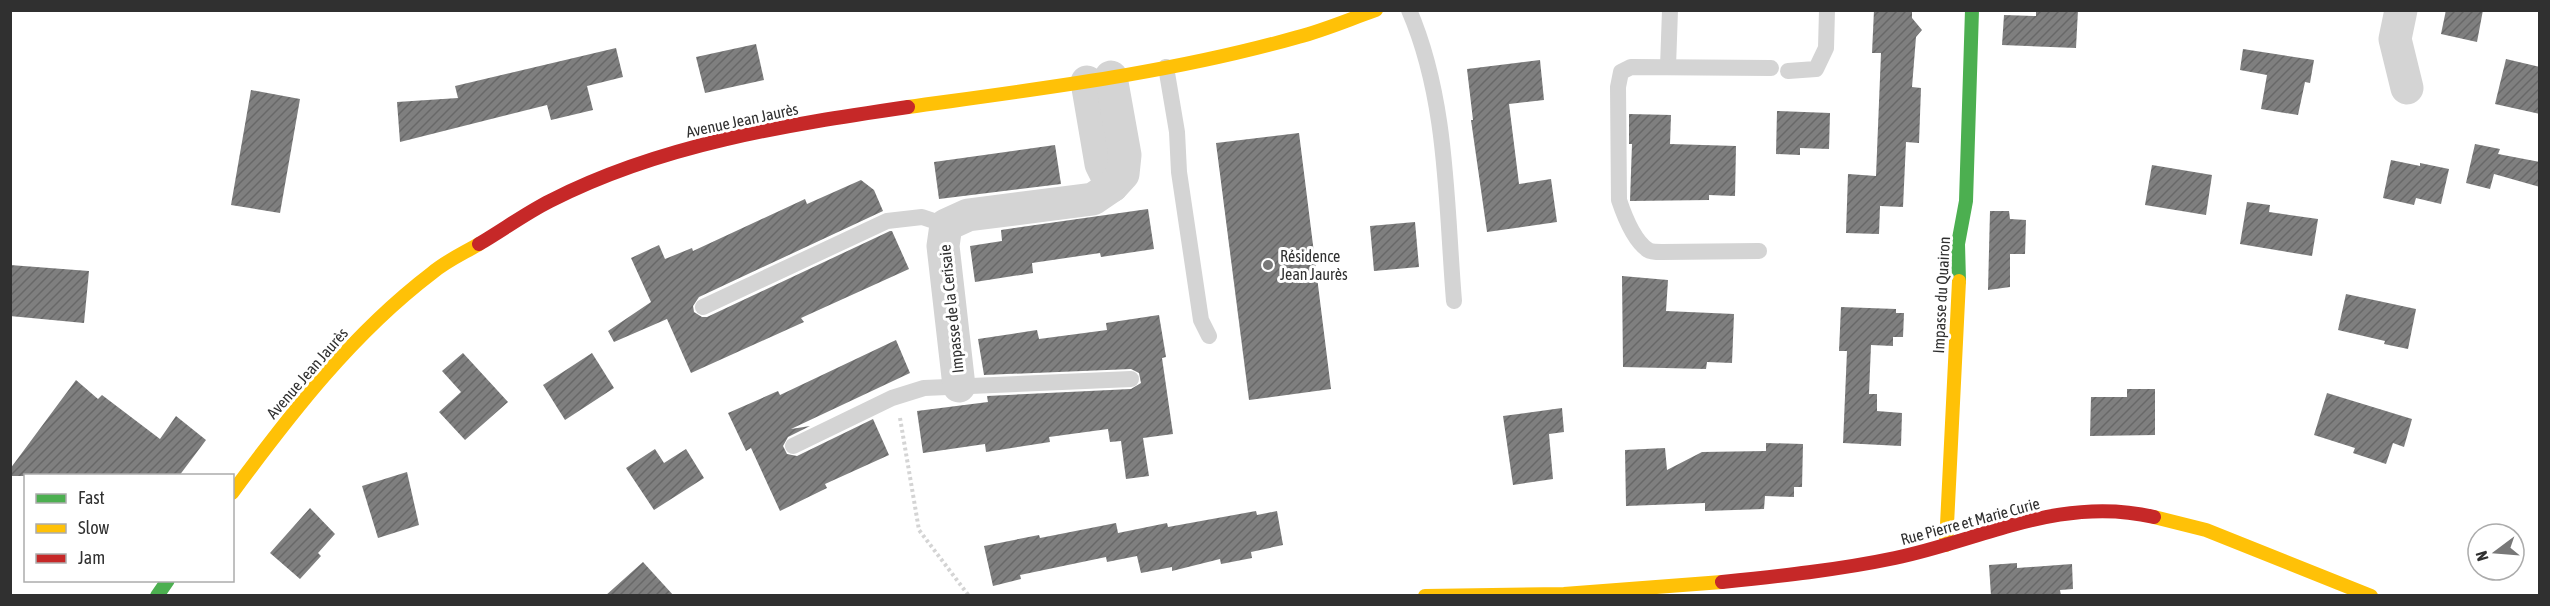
<svg xmlns="http://www.w3.org/2000/svg" width="2550" height="606" font-family="'Asap Condensed',sans-serif">
  <style>
    .building { fill: url(#building-hatch) }
    .lines { fill: none; stroke-linecap: round; stroke-linejoin: round }
    .path { stroke: #d4d4d4; stroke-width: 4; stroke-dasharray: 3 3; stroke-linecap: butt }
    .lane { stroke: #d4d4d4; stroke-width: 16 }
    .street { stroke: #d4d4d4; stroke-width: 33 }
    .fast { stroke: #4caf50; stroke-width: 14 }
    .slow { stroke: #ffc107; stroke-width: 14 }
    .jam { stroke: #c62828; stroke-width: 14 }
    .poi-dot { fill: #787878; stroke: #fff; stroke-width: 2 }
    .labels { text-anchor: middle; dominant-baseline: central; stroke-width: 6; stroke-linejoin: round; paint-order: stroke }
    .street-label { font-size: 16px; fill: #303030; stroke: #fff }
    .poi-label { font-size: 16px; fill: #303030; stroke: #fff; text-anchor: start }
  </style>
  <defs>
    <pattern id="building-hatch" width="6" height="6" patternUnits="userSpaceOnUse" patternTransform="scale(1.5)"><rect width="6" height="6" fill="#7f7f7f"/><path d="M-1 1l2-2M0 6l6-6M5 7l2-2" fill="none" stroke="#686868"/></pattern>
  </defs>
  <rect width="100%" height="100%" fill="#fff"/>
  <g class="building">
    <polygon points="1874,10 1912,10 1912,18 1922,30 1916,37 1912,87 1921,88 1919,143 1906,142 1903,207 1880,206 1879,234 1846,233 1848,174 1876,176 1881,53 1872,53"/>
    <polygon points="2036,10 2078,10 2076,48 2002,45 2004,15 2036,16"/>
    <polygon points="2446,10 2483,10 2477,42 2441,34"/>
    <polygon points="756,44 764,80 705,93 696,57"/>
    <polygon points="616,48 623,77 587,86 593,110 551,120 547,105 400,142 397,102 458,98 455,86"/>
    <polygon points="2243,49 2314,60 2310,83 2305,82 2298,115 2261,109 2267,75 2240,70"/>
    <polygon points="2506,59 2540,67 2540,114 2495,104"/>
    <polygon points="1540,60 1544,100 1509,104 1519,184 1551,179 1557,222 1487,232 1471,120 1473,120 1467,69"/>
    <polygon points="251,90 300,99 280,213 231,205"/>
    <polygon points="1777,111 1830,113 1829,149 1800,148 1800,155 1776,154"/>
    <polygon points="1629,114 1671,115 1670,144 1736,146 1735,196 1709,195 1709,200 1630,201 1632,144 1629,144"/>
    <polygon points="1299,133 1331,389 1249,400 1216,143"/>
    <polygon points="2475,144 2500,149 2498,154 2540,162 2540,187 2494,174 2490,189 2466,183"/>
    <polygon points="1055,145 1061,184 939,199 934,162"/>
    <polygon points="2391,160 2420,166 2420,163 2449,169 2441,204 2416,198 2414,205 2383,198"/>
    <polygon points="2152,165 2212,175 2206,215 2145,205"/>
    <polygon points="861,180 874,190 883,211 699,297 693,306 694,312 702,317 707,317 890,231 892,231 909,269 801,318 804,322 691,373 667,319 614,342 608,331 651,302 631,258 659,245 665,259 692,248 693,251 805,199 807,204"/>
    <polygon points="2247,202 2270,205 2269,212 2318,219 2312,256 2240,244"/>
    <polygon points="1148,209 1154,249 1101,257 1100,253 1032,263 1033,273 975,282 970,246 1002,241 1001,230"/>
    <polygon points="1990,211 2009,211 2010,219 2026,220 2025,254 2010,254 2010,287 1988,290"/>
    <polygon points="1415,222 1419,267 1374,271 1370,226"/>
    <polygon points="10,265 89,271 84,323 10,316"/>
    <polygon points="1622,276 1668,280 1666,311 1734,314 1732,363 1707,362 1706,369 1623,367"/>
    <polygon points="2346,294 2416,309 2408,349 2384,344 2385,341 2338,330"/>
    <polygon points="1841,307 1896,309 1896,313 1904,313 1903,337 1893,337 1893,346 1871,345 1869,394 1877,394 1877,411 1902,413 1901,446 1843,443 1847,351 1839,351"/>
    <polygon points="1159,315 1166,357 1162,358 1173,434 1143,438 1149,476 1126,479 1121,441 1110,442 1108,429 1049,437 1050,442 986,452 985,444 923,453 917,411 988,402 987,396 1131,389 1141,383 1139,373 1131,369 984,375 978,339 1037,330 1039,339 1107,330 1106,323"/>
    <polygon points="896,340 910,373 791,429 810,426 788,437 783,446 787,454 797,456 873,419 889,455 825,484 827,488 780,511 751,448 746,451 728,413 778,391 780,395"/>
    <polygon points="463,353 508,402 465,440 439,412 461,392 442,371"/>
    <polygon points="592,353 614,388 565,420 543,385"/>
    <polygon points="76,380 98,399 102,395 160,439 176,416 206,440 179,476 10,476 10,469"/>
    <polygon points="2127,389 2155,389 2155,435 2090,436 2091,397 2127,397"/>
    <polygon points="2327,393 2412,419 2404,447 2393,443 2386,464 2353,453 2355,448 2314,435"/>
    <polygon points="1562,408 1564,432 1549,434 1553,479 1513,485 1503,416"/>
    <polygon points="1766,443 1803,444 1802,487 1794,487 1794,497 1765,496 1764,509 1705,511 1705,503 1626,506 1625,450 1665,448 1667,470 1702,452 1766,451"/>
    <polygon points="655,449 664,463 686,449 704,478 654,510 626,468"/>
    <polygon points="407,472 419,525 378,538 362,486"/>
    <polygon points="310,508 335,534 318,553 321,556 300,579 270,553"/>
    <polygon points="1256,511 1257,515 1277,511 1283,545 1251,552 1252,558 1221,564 1220,559 1172,571 1172,567 1141,573 1137,556 1107,562 1106,557 1020,575 1021,579 993,586 984,546 1039,535 1040,538 1116,523 1118,533 1167,523 1168,527"/>
    <polygon points="643,562 674,596 605,596"/>
    <polygon points="2017,563 2017,568 2072,564 2073,589 2060,590 2061,596 1991,596 1989,565"/>
  </g>
  <g class="lines">
    <polyline class="path" points="900,418 919,530 969,596"/>
    <g class="lane">
      <path d="M 1409,10 C 1448,100 1446,205 1454,301"/>
      <polyline points="1166,67 1177,132 1179,172 1201,320 1209,336"/>
      <polyline points="1668,67 1670,10"/>
      <polyline points="1788,71 1816,69 1826,48 1827,10"/>
      <path d="M 1759,251 L 1662,252 C 1657,252 1651,252 1648,250 C 1633,240 1624,215 1619,200 L 1618,87 L 1621,72 L 1631,67 L 1771,68"/>
      <polyline points="703,307 887,221 922,217 946,225"/>
      <polyline points="793,446 892,398 924,388 1131,379"/>
    </g>
    <g class="street">
      <polyline points="2401,10 2395,39 2407,88"/>
      <polyline points="1087,82 1101,164 1112,186"/>
      <polyline points="959,386 943,246 946,225 968,215 1093,199 1112,186 1123,174 1125,155 1111,77"/>
    </g>
    <g class="fast">
      <polyline points="1959,281 1958,244 1966,201 1972,10"/>
      <polyline points="157,596 168,580"/>
    </g>
    <g class="slow">
      <path d="M 908,107 C 1038,89 1172,73 1298,37 C 1325,30 1350,19 1376,10"/>
      <path d="M 232,493 C 292,412 352,334 432,273 C 446,261 464,253 479,244"/>
      <polyline points="2154,517 2206,530 2371,596"/>
      <polyline points="1946,545 1959,281"/>
      <polyline points="1425,596 1564,594 1722,582"/>
    </g>
    <g class="jam">
      <path d="M 479,244 C 503,230 526,213 550,201 C 661,144 786,125 908,107"/>
      <path d="M 1722,582 C 1780,576 1838,570 1895,558 C 1982,540 2061,495 2154,517"/>
    </g>
  </g>
  <circle class="poi-dot" cx="1268" cy="265" r="6"/>
  <g class="labels">
    <g class="street-label">
      <text transform="translate(742 120) rotate(-12)">Avenue Jean Jaurès</text>
      <text transform="translate(1941 295) rotate(-87)">Impasse du Quairon</text>
      <text transform="translate(951 309) rotate(-96)">Impasse de la Cerisaie</text>
      <text transform="translate(307 373) rotate(-49)">Avenue Jean Jaurès</text>
      <text transform="translate(1970 521) rotate(-15)">Rue Pierre et Marie Curie</text>
    </g>
    <g class="poi-label">
      <text x="1280" y="256">Résidence<tspan x="1280" dy="18">Jean Jaurès</tspan></text>
    </g>
  </g>
  <rect width="2550" height="606" fill="none" stroke="#303030" stroke-width="24"/>
  <rect x="24" y="474" width="210" height="108" fill="#ffffff" stroke="#acacac" stroke-width="1.5"/>
  <rect x="36" y="494" width="30" height="9" fill="#4caf50" stroke="#acacac" stroke-width="1.5"/>
  <text x="78" y="504" font-size="18" fill="#303030">Fast</text>
  <rect x="36" y="524" width="30" height="9" fill="#ffc107" stroke="#acacac" stroke-width="1.5"/>
  <text x="78" y="534" font-size="18" fill="#303030">Slow</text>
  <rect x="36" y="554" width="30" height="9" fill="#c62828" stroke="#acacac" stroke-width="1.5"/>
  <text x="78" y="564" font-size="18" fill="#303030">Jam</text>
  <g transform="translate(2496 552) rotate(254)"><circle r="28" fill="#ffffff" stroke="#acacac" stroke-width="1.5"/>
  <path d="M0-4.5L10 22L0 15L-10 22Z" fill="#787878"/>
  <text y="-9" font-size="16" font-weight="bold" text-anchor="middle" fill="#303030">N</text>
  </g>
</svg>
